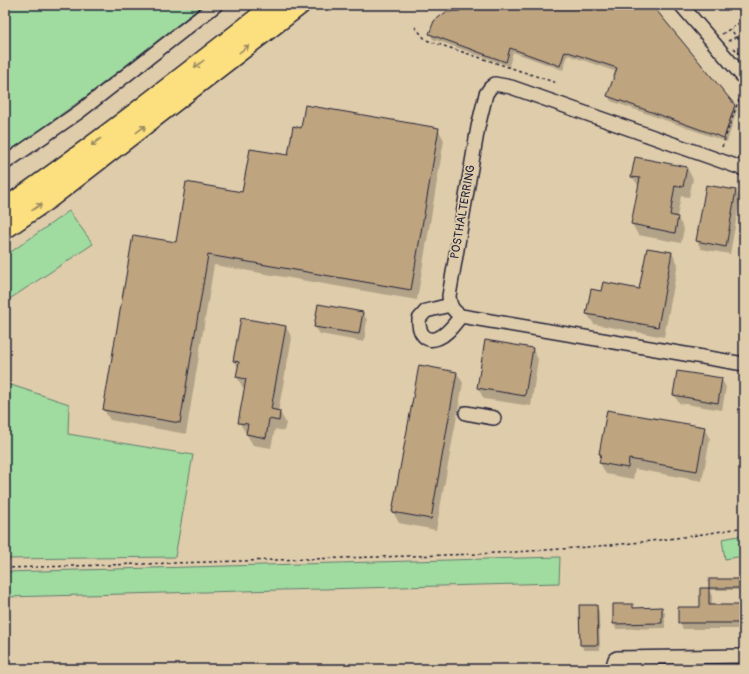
<svg xmlns="http://www.w3.org/2000/svg" width="749" height="674" font-family="Pangolin,sans-serif">
  <style>
    .green { fill: #a0dba0; stroke: #617e6e }
    .shadow { fill: #0003 }
    .building { fill: #bea47f; stroke: #22223b }
    .lines { fill: none; stroke-linecap: round; stroke-linejoin: round }
    .minor-casing { stroke: #22223b; stroke-width: 16 }
    .highway-casing { stroke: #22223b; stroke-width: 22 }
    .path { stroke: #22223b; stroke-width: 1.5; stroke-dasharray: 3 3; stroke-linecap: butt }
    .minor { stroke: #dfccaa; stroke-width: 13 }
    .highway { stroke: #fce080; stroke-width: 19 }
    .oneway { stroke: #9a8a61 }
    .labels { text-anchor: middle; dominant-baseline: central; stroke-width: 3.5; stroke-linejoin: round; paint-order: stroke }
    .street-label { font-size: 12px; fill: #22223b; stroke: #dfccaa }
  </style>
  <rect width="100%" height="100%" fill="#dfccaa"/>
  <filter id="ink" filterUnits="userSpaceOnUse"><feTurbulence type="fractalNoise" baseFrequency=".025" numOctaves="2"/><feDisplacementMap in="SourceGraphic" scale="8" xChannelSelector="R" yChannelSelector="G"/><feConvolveMatrix kernelMatrix="1 2 1 2 8 2 1 2 1" color-interpolation-filters="sRGB"/></filter>
  <g filter="url(#ink)">
    <g class="green">
      <polygon points="5,5 203,5 84,98 5,155"/>
      <polygon points="69,211 93,244 5,302 5,256"/>
      <polygon points="5,383 69,404 68,434 193,455 175,557 5,559"/>
      <polygon points="744,535 744,556 725,559 722,539"/>
      <polygon points="560,557 559,583 5,597 5,572"/>
    </g>
    <g class="shadow">
      <polygon points="466,5 654,5 656,9 654,10 734,105 737,110 727,142 611,101 608,96 617,72 568,55 563,70 513,52 509,66 433,39 430,34 461,12"/>
      <polygon points="302,129 438,129 444,140 417,300 214,265 186,434 110,420 104,410 176,243 289,157"/>
      <polygon points="687,168 693,179 689,197 681,196 677,217 684,229 681,243 638,235 632,224 639,187 632,176"/>
      <polygon points="707,186 736,191 740,199 730,254 701,249 697,241"/>
      <polygon points="672,253 678,264 664,337 594,324 587,314 602,292 640,290"/>
      <polygon points="363,313 367,320 364,342 320,334 315,327"/>
      <polygon points="286,327 292,338 278,412 280,412 286,423 284,431 275,429 271,448 253,445 239,422 246,388 243,388 237,377 239,369 234,361"/>
      <polygon points="532,348 538,359 531,406 484,399 478,388"/>
      <polygon points="420,366 457,373 463,383 436,530 399,523 393,512"/>
      <polygon points="721,379 726,387 722,410 679,403 674,395"/>
      <polygon points="704,428 710,439 702,481 635,469 633,479 606,474 600,463 601,455 600,454"/>
      <polygon points="710,580 744,580 744,590 709,590 712,596 712,606 744,606 744,629 683,629 679,622 701,608 701,589 710,589"/>
      <polygon points="632,605 634,608 662,608 665,613 665,628 616,629 614,624"/>
      <polygon points="596,606 599,611 600,650 584,650 581,645"/>
    </g>
    <g class="building">
      <polygon points="465,5 652,5 735,105 724,138 607,96 617,68 565,51 560,66 510,48 506,62 429,34 434,21 446,12 460,11"/>
      <polygon points="305,105 439,128 411,290 208,255 180,423 103,410 133,235 176,242 186,182 242,192 250,149 288,155 293,126 301,128"/>
      <polygon points="635,157 687,167 683,187 675,185 670,215 678,217 675,233 631,224 640,178 631,177"/>
      <polygon points="706,185 736,190 726,247 696,241"/>
      <polygon points="647,248 672,252 658,327 586,314 591,289 601,291 603,282 639,289"/>
      <polygon points="318,304 363,312 359,334 314,327"/>
      <polygon points="241,318 286,326 271,409 280,411 279,421 269,419 266,438 246,434 248,424 238,423 246,379 236,377 239,362 233,361"/>
      <polygon points="485,340 533,348 525,396 477,388"/>
      <polygon points="419,365 457,372 431,519 392,512"/>
      <polygon points="677,371 722,378 718,403 673,395"/>
      <polygon points="607,410 705,427 697,471 629,459 628,468 599,463 601,454 599,454"/>
      <rect x="709" y="579" width="35" height="9"/>
      <polygon points="700,588 709,588 709,605 744,605 744,623 678,623 678,607 700,607"/>
      <polygon points="613,604 633,604 633,608 662,607 662,623 613,624"/>
      <polygon points="579,605 597,605 598,645 580,645"/>
    </g>
    <g class="lines">
      <defs>
        <g id="minor">
          <polyline points="681,5 744,78"/>
          <polyline points="5,163 79,112 216,5"/>
          <path d="M 744,169 L 511,87 L 495,84 L 490,88 L 486,94 L 478,127 L 449,296 C 450,306 452,310 461,316 L 744,364"/>
          <path d="M 450,305 L 426,311 L 419,319 C 418,330 424,344 438,338 C 448,334 454,324 461,316"/>
          <polyline points="466,413 494,418"/>
          <polyline points="612,669 615,659 617,658 744,656"/>
        </g>
        <g id="highway">
          <path d="M 5,208 C 97,144 186,74 274,5"/>
          <polyline points="5,229 50,198 300,5"/>
        </g>
      </defs>
      <use href="#minor" class="minor-casing"/>
      <use href="#highway" class="highway-casing"/>
      <g class="path">
        <polyline points="415,27 426,40 557,83"/>
        <polyline points="722,34 744,20"/>
        <polyline points="736,37 739,38 744,44"/>
        <polyline points="728,41 736,37 731,29"/>
        <polyline points="734,48 744,58"/>
        <polyline points="722,147 738,102 742,95"/>
        <path d="M 5,568 L 478,554 C 567,549 656,544 744,527"/>
      </g>
      <use href="#minor" class="minor"/>
      <use href="#highway" class="highway"/>
    </g>
    <defs><path id="oneway-shaft" d="M-6 0H5M1.5-3L5.5 0L1.5 3" fill="none" stroke-width="1.6" stroke-linecap="round" stroke-linejoin="round"/></defs>
    <g class="oneway">
      <use href="#oneway-shaft" transform="translate(244 49) rotate(-38)"/>
      <use href="#oneway-shaft" transform="translate(199 64) rotate(142)"/>
      <use href="#oneway-shaft" transform="translate(141 129) rotate(-37)"/>
      <use href="#oneway-shaft" transform="translate(96 142) rotate(144)"/>
      <use href="#oneway-shaft" transform="translate(37 207) rotate(-35)"/>
    </g>
  </g>
  <g class="labels">
    <g class="street-label">
      <text transform="translate(463 212) rotate(-80)">POSTHALTERRING</text>
    </g>
  </g>
  <rect width="749" height="674" fill="none" stroke="#dfccaa" stroke-width="20"/>
  <rect x="10" y="10" width="729" height="654" fill="none" stroke="#22223b" stroke-width="1.5" filter="url(#ink)"/>
</svg>
